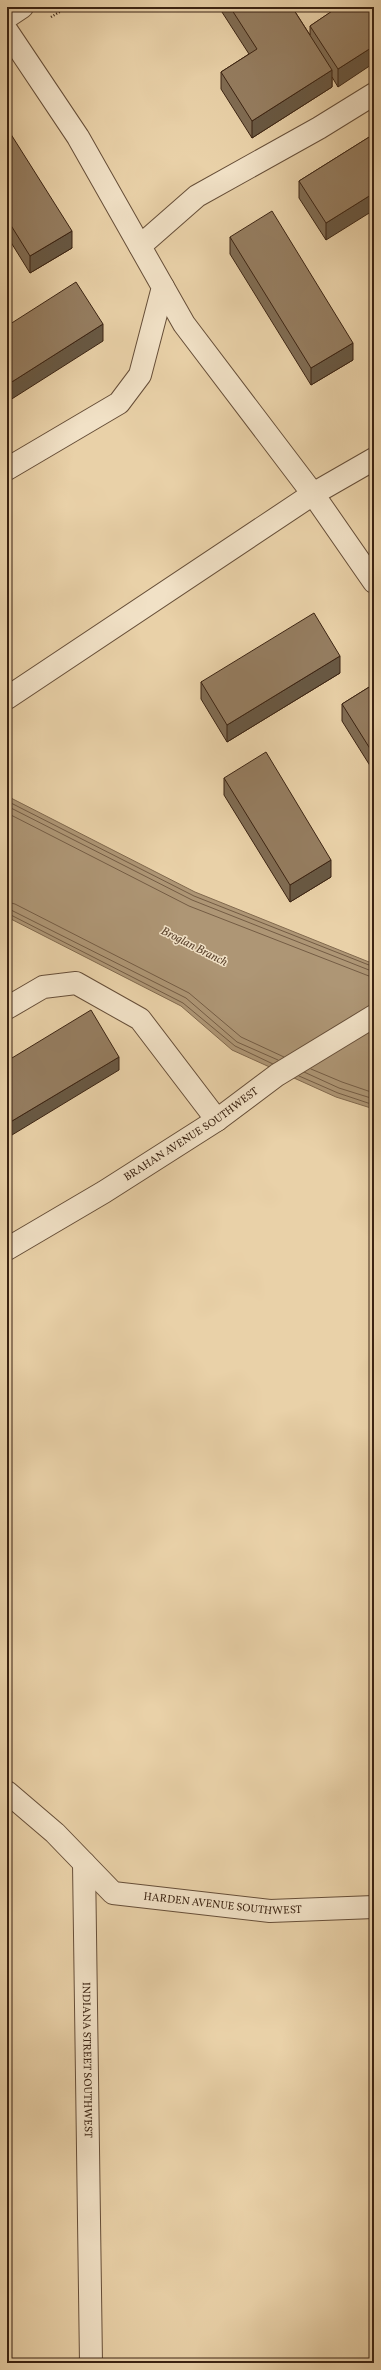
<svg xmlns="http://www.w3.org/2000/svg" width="381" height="2370" font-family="Vollkorn,serif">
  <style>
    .water { fill: #ae9675; stroke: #80684d }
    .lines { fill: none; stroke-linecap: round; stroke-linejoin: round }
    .shore { stroke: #745c44; stroke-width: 1 }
    .minor-casing { stroke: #664e38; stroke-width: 24 }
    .path { stroke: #3b2312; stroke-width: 2.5; stroke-dasharray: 1 2; stroke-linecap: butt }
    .minor { stroke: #f1e1c6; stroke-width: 22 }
    .wall { fill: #806c53; stroke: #3b2312 }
    .shaded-wall { fill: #685843; stroke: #3b2312 }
    .building { fill: #957d60; stroke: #3b2312 }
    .labels { text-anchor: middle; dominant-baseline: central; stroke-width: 3; stroke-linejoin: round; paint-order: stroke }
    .street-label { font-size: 11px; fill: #3b2312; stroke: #f1e1c6 }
    .water-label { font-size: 12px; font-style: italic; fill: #5e4630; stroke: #f1e1c6 }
  </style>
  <rect width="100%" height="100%" fill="#e9d1a8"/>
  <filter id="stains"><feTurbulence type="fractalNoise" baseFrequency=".005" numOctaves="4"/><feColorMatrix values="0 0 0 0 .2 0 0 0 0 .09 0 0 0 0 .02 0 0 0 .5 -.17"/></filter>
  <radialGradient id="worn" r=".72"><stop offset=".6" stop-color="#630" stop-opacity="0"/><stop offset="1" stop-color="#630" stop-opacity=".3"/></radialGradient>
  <polygon class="water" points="7,796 195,892 374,964 374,1109 336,1097 232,1050 181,1006 7,917"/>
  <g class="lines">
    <g class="shore">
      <polyline points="7,801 194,896 374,967"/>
      <polyline points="7,806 192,900 374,972"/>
      <polyline points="7,813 189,906 374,978"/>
      <polyline points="7,902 15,904 189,993 241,1037 284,1057"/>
      <polyline points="7,908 186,998 237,1042 278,1060"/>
      <polyline points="7,913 183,1003 235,1046 273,1064"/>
      <polyline points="311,1069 342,1082 374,1093"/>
      <polyline points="304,1072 339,1088 374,1099"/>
      <polyline points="299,1076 338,1093 374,1105"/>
    </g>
    <defs>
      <g id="minor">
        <polyline points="7,17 22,7"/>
        <polyline points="7,31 78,137 163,287 140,375 119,403 7,469"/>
        <polyline points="140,246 197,196 319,128 374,94"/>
        <polyline points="163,287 184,324 313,494 374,582"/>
        <polyline points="7,698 313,494 374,459"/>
        <polyline points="7,1008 43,987 76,983 140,1019 217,1120"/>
        <path id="s1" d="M 7,1249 L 104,1192 L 217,1120 L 277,1075 L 374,1016"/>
        <path id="s2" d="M 7,1792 L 55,1833 L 113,1893 L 270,1911 L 374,1907"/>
        <path id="s3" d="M 84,1863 L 91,2363"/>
      </g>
    </defs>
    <use href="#minor" class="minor-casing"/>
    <polyline class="path" points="51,17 68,7"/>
    <use href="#minor" class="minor"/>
  </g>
  <g class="wall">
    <polygon points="220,7 292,7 310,35 310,26 334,10 333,7 374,7 338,87 332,77 332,87 252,138 221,89 221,72 249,54 220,9"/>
    <polygon points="7,128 72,248 30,273 7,236"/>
    <polygon points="374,134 326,240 299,198 299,181"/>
    <polygon points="230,237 353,360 311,385 230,254"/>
    <polygon points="340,673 227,742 201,699 201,682"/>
    <polygon points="374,684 374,772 342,721 342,704"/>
    <polygon points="224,778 331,877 290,902 224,795"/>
  </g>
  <g class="shaded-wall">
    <polygon points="374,46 374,63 338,87 338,69"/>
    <polygon points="332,70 332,87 252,138 252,121"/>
    <polygon points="374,193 374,210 326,240 326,223"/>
    <polygon points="72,231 72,248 30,273 30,256"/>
    <polygon points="103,324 103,341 7,402 7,385"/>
    <polygon points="353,343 353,360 311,385 311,368"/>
    <polygon points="340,656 340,673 227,742 227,725"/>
    <polygon points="331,860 331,877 290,902 290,885"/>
    <polygon points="119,1057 119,1070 7,1138 7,1124"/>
  </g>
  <g class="building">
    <polygon points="230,7 292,7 332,70 252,121 221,72 257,49"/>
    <polygon points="338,7 374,7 374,46 338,69 310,26"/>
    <polygon points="7,128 72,231 30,256 7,219"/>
    <polygon points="374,134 374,193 326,223 299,181"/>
    <polygon points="272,211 353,343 311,368 230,237"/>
    <polygon points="76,282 103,324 7,385 7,326"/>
    <polygon points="314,613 340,656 227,725 201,682"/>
    <polygon points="374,684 374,755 342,704"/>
    <polygon points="266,752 331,860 290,885 224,778"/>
    <polygon points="91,1010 119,1057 7,1124 7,1061"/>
  </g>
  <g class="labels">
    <g class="street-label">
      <text stroke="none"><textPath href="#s1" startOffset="217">BRAHAN AVENUE SOUTHWEST</textPath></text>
      <text stroke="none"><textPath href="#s2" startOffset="257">HARDEN AVENUE SOUTHWEST</textPath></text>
      <text stroke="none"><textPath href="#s3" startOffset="197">INDIANA STREET SOUTHWEST</textPath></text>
    </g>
    <g class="water-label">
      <text transform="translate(194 947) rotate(27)">Broglan Branch</text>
    </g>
  </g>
  <rect width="381" height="2370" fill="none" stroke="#e9d1a8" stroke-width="24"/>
  <rect x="8" y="8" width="365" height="2354" fill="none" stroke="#3b2312" stroke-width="2"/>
  <rect x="12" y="12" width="357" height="2346" fill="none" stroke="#3b2312"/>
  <rect width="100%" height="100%" filter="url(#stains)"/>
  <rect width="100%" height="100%" fill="url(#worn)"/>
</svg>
